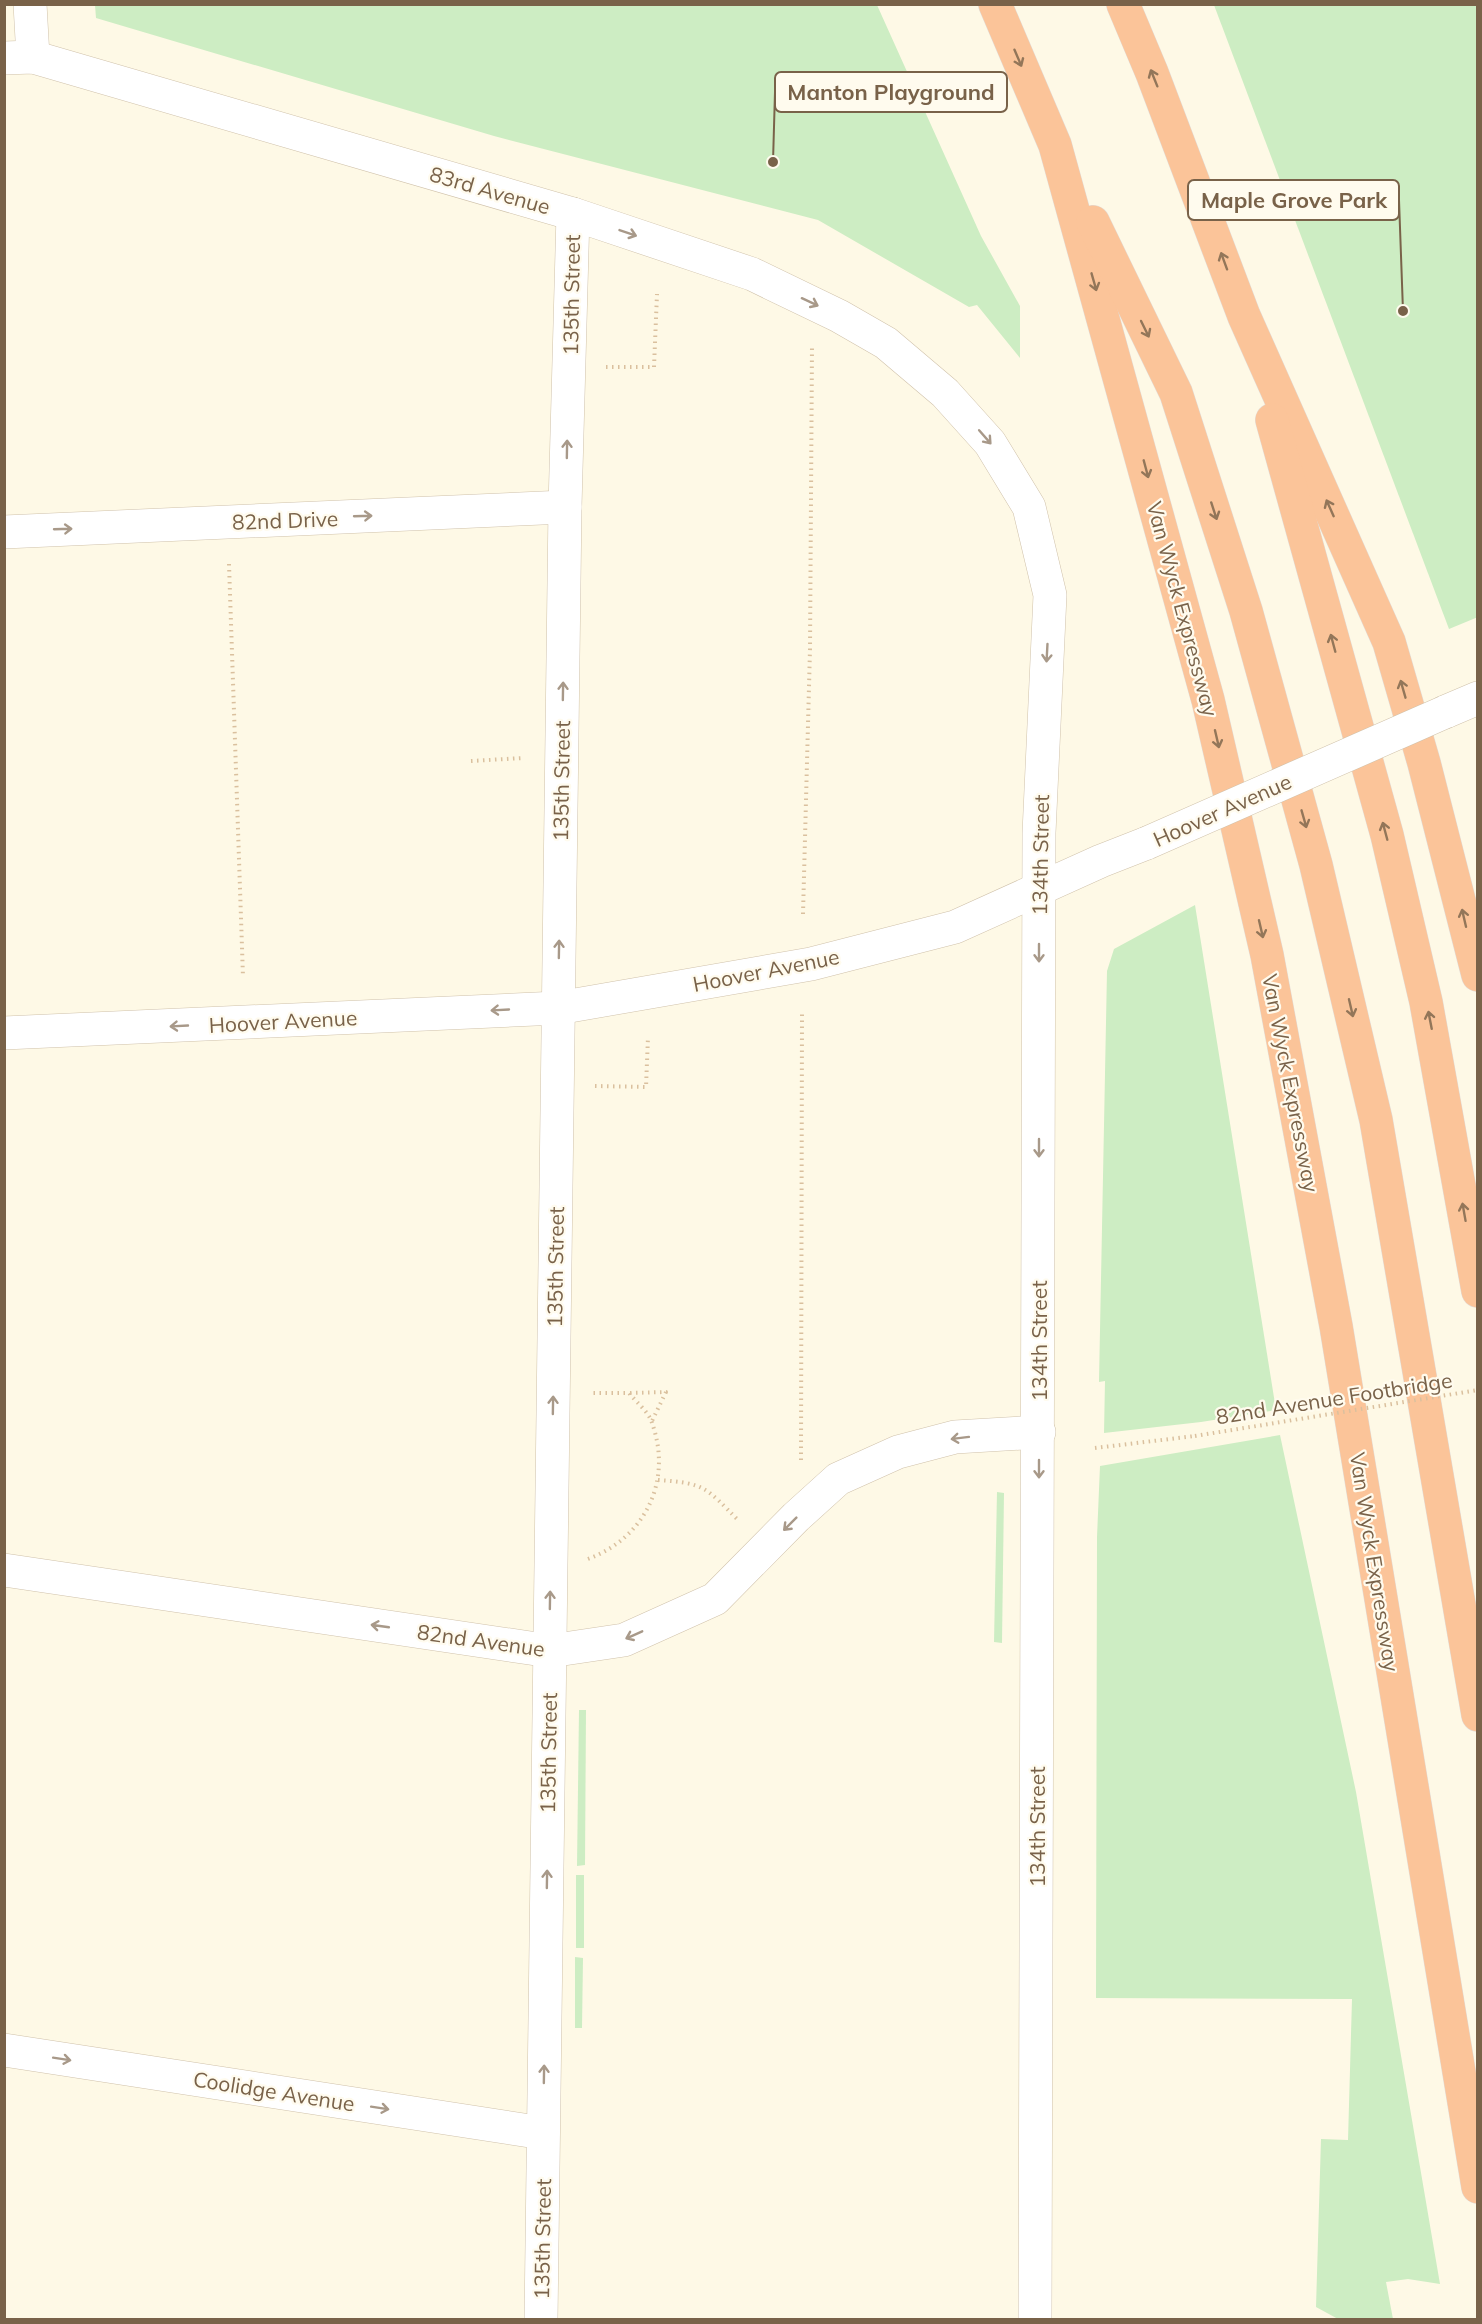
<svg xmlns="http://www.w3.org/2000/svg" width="1482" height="2324" font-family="Mulish,sans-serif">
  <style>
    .green { fill: #cdedc3 }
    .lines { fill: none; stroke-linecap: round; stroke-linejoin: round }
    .street-casing { stroke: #d0c2ab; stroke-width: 34 }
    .highway-casing { stroke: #e2dcd7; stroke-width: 34 }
    .path { stroke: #dac09e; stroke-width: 4; stroke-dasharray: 1.5 4.5; stroke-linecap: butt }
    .street { stroke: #fff; stroke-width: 33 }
    .highway { stroke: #fbc499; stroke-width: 33 }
    .street-bridge-casing { stroke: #d0c2ab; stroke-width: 34; stroke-linecap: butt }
    .path-bridge { stroke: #dac09e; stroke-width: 4; stroke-dasharray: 1.5 4.5; stroke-linecap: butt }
    .street-bridge { stroke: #fff; stroke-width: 33 }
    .oneway { stroke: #937659 }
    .oneway2 { stroke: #a89989 }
    .labels { text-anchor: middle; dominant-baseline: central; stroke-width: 4.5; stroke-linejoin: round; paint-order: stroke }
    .street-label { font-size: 21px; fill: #796249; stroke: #fffbee }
    .leader { fill: none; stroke: #796249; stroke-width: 2 }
    .callout-dot { fill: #796249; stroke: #fffbee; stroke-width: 2 }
    .callout { fill: #fffbee; stroke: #796249; stroke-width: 2 }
    .callout-label { font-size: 22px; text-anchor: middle; font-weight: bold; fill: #796249 }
  </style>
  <rect width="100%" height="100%" fill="#fef9e6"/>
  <g class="green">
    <polygon points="95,5 877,5 981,236 1020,306 1020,358 977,305 969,307 818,220 494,136 96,18"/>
    <polygon points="1214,5 1477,5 1478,617 1449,629"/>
    <polygon points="1195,905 1276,1410 1201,1422 1104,1433 1105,1381 1099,1382 1107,971 1114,949"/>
    <polygon points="1280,1435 1356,1792 1440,2284 1408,2279 1386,2282 1393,2319 1338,2319 1316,2307 1321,2139 1348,2140 1352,1999 1096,1998 1097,1537 1100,1466"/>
    <polygon points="997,1492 1004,1493 1002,1643 994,1642"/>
    <polygon points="579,1710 586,1710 585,1865 577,1866"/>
    <rect x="576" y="1875" width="8" height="73"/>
    <polygon points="575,1957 583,1958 582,2028 575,2028"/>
  </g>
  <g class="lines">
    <defs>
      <g id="street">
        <polyline points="30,4 33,57"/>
        <polyline points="4,58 33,57 573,214 752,274 839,316 886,343 945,393 990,443 1029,507 1050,595 1039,833 1035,2320"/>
        <polyline points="4,532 565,507"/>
        <polyline points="1445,712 1478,698"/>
        <polyline points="4,1033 558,1008 811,964 955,927 1101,861 1147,843"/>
        <polyline points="4,1570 550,1651 624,1640 715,1599 796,1517 838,1479 898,1452 955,1437 1039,1432"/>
        <polyline points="4,2050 543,2133"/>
        <polyline points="541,2320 565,507 573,214"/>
      </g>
      <g id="highway">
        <polyline points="995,4 1055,145 1208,700 1267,955 1336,1326 1478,2187"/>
        <polyline points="1123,4 1152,73 1244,316 1389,642 1424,763 1478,975"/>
        <polyline points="1093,222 1176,393 1246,611 1316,865 1376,1120 1478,1715"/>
        <polyline points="1272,420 1387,835 1426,1002 1478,1291"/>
      </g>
    </defs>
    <use href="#street" class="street-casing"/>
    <use href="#highway" class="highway-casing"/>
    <g class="path">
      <polyline points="606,367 654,367 657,294"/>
      <polyline points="229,564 243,977"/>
      <polyline points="471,761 523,758"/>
      <polyline points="803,914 810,649 812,345"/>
      <polyline points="595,1086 646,1087 648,1037"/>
      <polyline points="630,1393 666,1392 652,1421"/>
      <polyline points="1095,1448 1195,1436"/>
      <polyline points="801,1460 802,1014"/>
      <path d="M 658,1480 C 706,1483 706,1488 739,1521"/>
      <path d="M 588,1559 C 645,1538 673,1481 652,1423 C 649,1412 636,1402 629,1393 L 591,1393"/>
    </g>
    <use href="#street" class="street"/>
    <use href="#highway" class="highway"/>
    <defs>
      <polyline id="street-bridge" points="1147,843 1445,712"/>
    </defs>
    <use href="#street-bridge" class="street-bridge-casing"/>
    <polyline class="path-bridge" points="1195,1436 1478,1390"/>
    <use href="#street-bridge" class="street-bridge"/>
  </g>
  <defs><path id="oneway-shaft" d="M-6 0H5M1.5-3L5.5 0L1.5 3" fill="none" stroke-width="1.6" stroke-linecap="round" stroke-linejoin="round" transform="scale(1.5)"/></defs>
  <g class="oneway">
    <use href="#oneway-shaft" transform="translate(1018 58) rotate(67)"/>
    <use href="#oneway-shaft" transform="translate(1154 78) rotate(-112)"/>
    <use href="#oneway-shaft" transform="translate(1224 261) rotate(-110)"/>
    <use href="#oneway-shaft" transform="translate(1094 282) rotate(74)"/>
    <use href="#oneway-shaft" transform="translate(1145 329) rotate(64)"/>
    <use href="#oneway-shaft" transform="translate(1146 469) rotate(75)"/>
    <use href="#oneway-shaft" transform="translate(1330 508) rotate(-114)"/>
    <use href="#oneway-shaft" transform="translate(1214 511) rotate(72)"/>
    <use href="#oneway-shaft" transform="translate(1333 643) rotate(-105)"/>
    <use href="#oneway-shaft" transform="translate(1403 689) rotate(-106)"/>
    <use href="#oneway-shaft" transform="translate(1217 739) rotate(77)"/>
    <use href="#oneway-shaft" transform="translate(1304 819) rotate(74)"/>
    <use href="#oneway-shaft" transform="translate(1385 831) rotate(-105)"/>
    <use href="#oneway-shaft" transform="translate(1464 918) rotate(-103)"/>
    <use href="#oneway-shaft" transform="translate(1261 929) rotate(77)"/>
    <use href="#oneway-shaft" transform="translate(1351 1008) rotate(77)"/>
    <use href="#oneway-shaft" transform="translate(1430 1020) rotate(-101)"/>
    <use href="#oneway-shaft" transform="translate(1464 1212) rotate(-100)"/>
  </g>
  <g class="oneway2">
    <use href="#oneway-shaft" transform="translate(628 233) rotate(19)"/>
    <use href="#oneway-shaft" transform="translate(810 302) rotate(25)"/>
    <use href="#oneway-shaft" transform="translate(985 437) rotate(49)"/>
    <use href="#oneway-shaft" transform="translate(567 449) rotate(-89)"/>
    <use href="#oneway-shaft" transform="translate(363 516) rotate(-2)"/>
    <use href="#oneway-shaft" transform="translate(63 529) rotate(-2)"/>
    <use href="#oneway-shaft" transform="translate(1047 653) rotate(93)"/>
    <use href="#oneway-shaft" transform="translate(563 691) rotate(-89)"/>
    <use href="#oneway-shaft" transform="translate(559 949) rotate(-89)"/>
    <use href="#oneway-shaft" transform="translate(1039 953) rotate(90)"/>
    <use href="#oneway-shaft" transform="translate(500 1010) rotate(177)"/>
    <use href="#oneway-shaft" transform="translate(179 1026) rotate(177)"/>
    <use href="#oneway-shaft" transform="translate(1039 1148) rotate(90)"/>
    <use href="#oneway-shaft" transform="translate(553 1405) rotate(-89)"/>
    <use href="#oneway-shaft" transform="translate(960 1438) rotate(173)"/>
    <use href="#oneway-shaft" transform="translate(1039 1469) rotate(90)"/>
    <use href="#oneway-shaft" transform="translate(790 1524) rotate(135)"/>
    <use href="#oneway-shaft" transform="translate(550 1600) rotate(-89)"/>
    <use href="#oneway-shaft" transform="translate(380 1626) rotate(-172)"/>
    <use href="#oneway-shaft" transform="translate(634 1635) rotate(156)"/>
    <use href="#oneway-shaft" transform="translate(547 1879) rotate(-89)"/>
    <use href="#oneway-shaft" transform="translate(62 2059) rotate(9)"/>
    <use href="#oneway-shaft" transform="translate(544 2074) rotate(-89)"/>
    <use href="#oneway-shaft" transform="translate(380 2108) rotate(9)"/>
  </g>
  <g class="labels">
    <g class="street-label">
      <text transform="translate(490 190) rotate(16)">83rd Avenue</text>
      <text transform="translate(571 295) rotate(-89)">135th Street</text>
      <text transform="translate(285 520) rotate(-2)">82nd Drive</text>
      <text transform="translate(1183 609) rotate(75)">Van Wyck Expressway</text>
      <text transform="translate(561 781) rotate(-89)">135th Street</text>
      <text transform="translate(1222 810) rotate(-24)">Hoover Avenue</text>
      <text transform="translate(1040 855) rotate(-89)">134th Street</text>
      <text transform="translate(766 970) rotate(-11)">Hoover Avenue</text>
      <text transform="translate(283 1021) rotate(-3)">Hoover Avenue</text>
      <text transform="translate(1291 1083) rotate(79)">Van Wyck Expressway</text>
      <text transform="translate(555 1267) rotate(-89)">135th Street</text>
      <text transform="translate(1039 1341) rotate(-90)">134th Street</text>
      <text transform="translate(1334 1398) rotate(-9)">82nd Avenue Footbridge</text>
      <text transform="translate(1375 1562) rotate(81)">Van Wyck Expressway</text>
      <text transform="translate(481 1640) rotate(8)">82nd Avenue</text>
      <text transform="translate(548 1753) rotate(-89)">135th Street</text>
      <text transform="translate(1037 1827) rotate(-90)">134th Street</text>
      <text transform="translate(274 2091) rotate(9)">Coolidge Avenue</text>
      <text transform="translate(542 2239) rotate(-89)">135th Street</text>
    </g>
  </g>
  <path class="leader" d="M773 162L775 92M1403 311L1399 200"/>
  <g class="callout-dot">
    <circle cx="773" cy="162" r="6"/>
    <circle cx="1403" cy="311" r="6"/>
  </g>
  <g class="callout">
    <rect x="775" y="72" width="232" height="40" rx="6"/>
    <rect x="1188" y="180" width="211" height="40" rx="6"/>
  </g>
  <g class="callout-label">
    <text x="891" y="100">Manton Playground</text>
    <text x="1294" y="208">Maple Grove Park</text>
  </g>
  <rect width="1482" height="2324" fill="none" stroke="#796249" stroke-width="12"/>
</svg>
